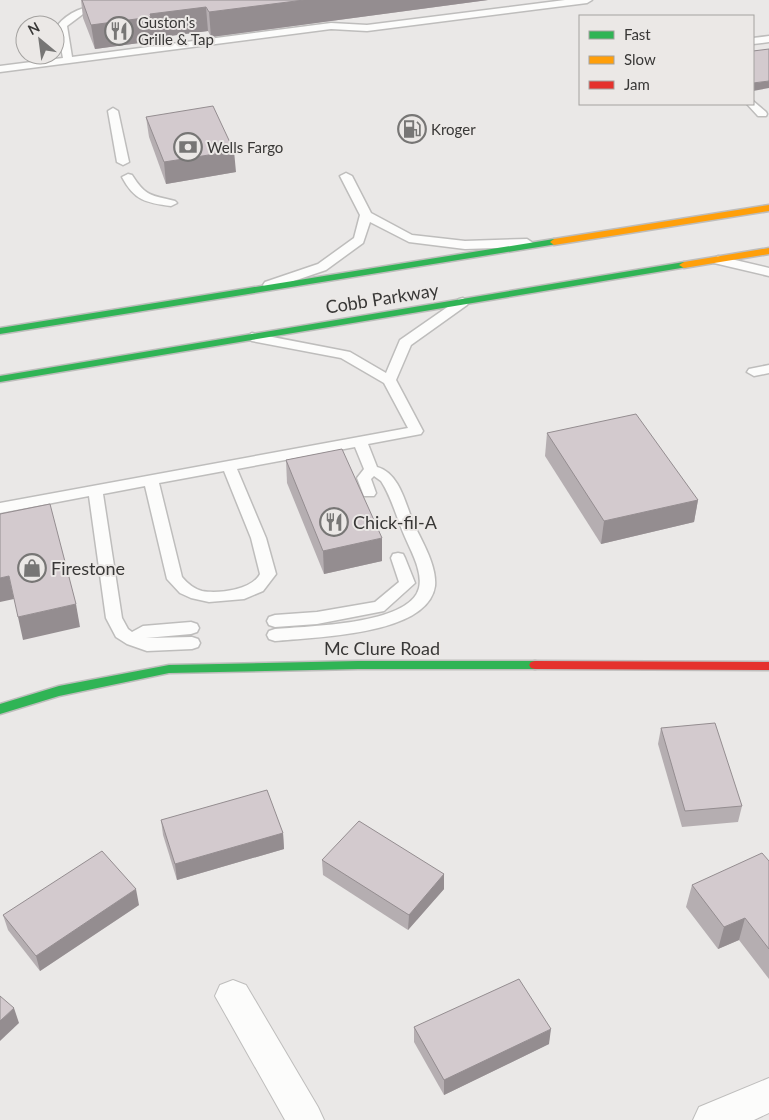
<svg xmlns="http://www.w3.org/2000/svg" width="769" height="1120" font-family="Lato,sans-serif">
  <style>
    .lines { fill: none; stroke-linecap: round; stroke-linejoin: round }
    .lane-casing { stroke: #bebdbc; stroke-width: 3 }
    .street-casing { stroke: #bebdbc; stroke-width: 2 }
    .fast-casing { stroke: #bebdbc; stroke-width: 3 }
    .slow-casing { stroke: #bebdbc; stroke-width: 3 }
    .jam-casing { stroke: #bebdbc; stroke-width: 3 }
    .lane { fill: #fcfcfb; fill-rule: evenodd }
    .street { fill: #fcfcfb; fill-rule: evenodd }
    .fast { fill: #30b455; fill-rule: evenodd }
    .slow { fill: #ff9f0a; fill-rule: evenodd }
    .jam { fill: #e5322d; fill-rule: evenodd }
    .wall { fill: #b5aeb1 }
    .shaded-wall { fill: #948d90 }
    .building { fill: #d3cace; stroke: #948d90 }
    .labels { text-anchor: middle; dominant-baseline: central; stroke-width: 4; stroke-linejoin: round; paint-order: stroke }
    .far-poi-label { font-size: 15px; fill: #393837; stroke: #ebe8e6; text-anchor: start }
    .street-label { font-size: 18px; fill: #393837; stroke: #ebe8e6 }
    .poi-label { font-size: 18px; fill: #393837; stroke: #ebe8e6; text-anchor: start }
  </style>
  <rect width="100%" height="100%" fill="#eae8e7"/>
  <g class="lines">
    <defs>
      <g id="lane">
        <path d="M 565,0 L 592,0 L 587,3 L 367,31 L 331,29 L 0,72 L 0,66 L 63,58 L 57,26 C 69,11 84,7 102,4 L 105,5 L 105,9 L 83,14 L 67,26 L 72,57 L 331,23 L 367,25 Z"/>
        <polygon points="769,36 769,42 753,44 753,38"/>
        <polygon points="753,101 766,112 767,114 766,116 758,116 747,104 753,104"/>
        <polygon points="113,108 118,111 129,162 123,165 117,162 108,111"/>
        <polygon points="346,173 352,176 371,213 412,235 465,241 527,239 533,243 527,247 465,249 409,242 370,222 363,243 326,270 273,288 265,288 263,285 265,282 318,264 354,238 360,215 340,176"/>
        <path d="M 128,174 L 132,175 C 146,197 151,195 175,201 L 177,203 L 171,206 C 146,203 134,200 122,177 Z"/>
        <polygon points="718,256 769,268 769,276 714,263 712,260"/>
        <path d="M 463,298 L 469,302 L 467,305 L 411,345 L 396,380 L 423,431 L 421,434 L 368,444 L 377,467 C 399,473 405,502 413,522 C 421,540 437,565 435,586 C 428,636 313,637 275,641 L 269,639 L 267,635 L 269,631 L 275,629 C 307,626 410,625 419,588 C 423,572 411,551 405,537 C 397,519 392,498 381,481 L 374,476 L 371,479 L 376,493 L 374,496 L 364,496 L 357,478 L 364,469 L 355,447 L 237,469 L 266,538 L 276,574 L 263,591 L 244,599 L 209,602 L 191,598 L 180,593 L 167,579 L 145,486 L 103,494 L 122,618 L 128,629 L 132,632 L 143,626 L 191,622 L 197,624 L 199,628 L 197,632 L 191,634 L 146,638 L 192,637 L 198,639 L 200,643 L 198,647 L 192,649 L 147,651 L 127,644 L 116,637 L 106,618 L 89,496 L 0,513 L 0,503 L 408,428 L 384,383 L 341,358 L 252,341 L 246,337 L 252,333 L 350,352 L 386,373 L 400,340 L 459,299 ZM 224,471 L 251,538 L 260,574 C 252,590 218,594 202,591 C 194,589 187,583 182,577 L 159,483 Z"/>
        <polygon points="769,365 769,373 754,376 747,372 749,369"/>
        <polygon points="398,553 403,554 405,558 415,583 384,611 317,624 275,627 269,625 267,621 269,617 275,615 317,612 375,602 399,582 391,558 393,554"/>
      </g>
      <g id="street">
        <polygon points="233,980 246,985 318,1107 324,1120 285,1120 215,996 220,985"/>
        <polygon points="769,1078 769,1113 754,1120 693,1120 699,1107"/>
      </g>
      <g id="fast">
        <polygon points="554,239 558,242 557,244 0,334 0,328"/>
        <polygon points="684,262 689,265 687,267 0,382 0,376"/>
        <polygon points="358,661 535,661 539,662 541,665 539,668 535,669 358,669 169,673 59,696 0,714 0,704 59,686 169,665"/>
      </g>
      <g id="slow">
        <polygon points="769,205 769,211 554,245 550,242 554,239"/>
        <polygon points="769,248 769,254 684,268 679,265 684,262"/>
      </g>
      <polygon id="jam" points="535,661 769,662 769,670 535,669 531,668 529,665 531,662"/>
    </defs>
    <use href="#lane" class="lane-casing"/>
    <use href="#street" class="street-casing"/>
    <use href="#fast" class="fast-casing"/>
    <use href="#slow" class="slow-casing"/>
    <use href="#jam" class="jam-casing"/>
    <use href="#lane" class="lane"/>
    <use href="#street" class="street"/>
    <use href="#fast" class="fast"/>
    <use href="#slow" class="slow"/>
    <use href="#jam" class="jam"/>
  </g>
  <g class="wall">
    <polygon points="81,0 488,0 211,37 208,31 154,38 154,41 95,49 83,18"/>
    <polygon points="146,117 236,172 166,184 149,137"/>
    <polygon points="547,433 698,500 694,522 601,544 545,456"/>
    <polygon points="286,460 382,561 324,574 287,483"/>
    <polygon points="661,728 742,806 738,822 682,827 658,744"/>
    <polygon points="161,820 283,833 284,849 177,880 163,835"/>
    <polygon points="322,860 444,874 444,889 408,930 323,875"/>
    <polygon points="769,861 769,979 739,940 718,949 686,907 692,885"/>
    <polygon points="139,905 40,971 8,930 3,915"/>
    <polygon points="414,1027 549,1044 444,1095 414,1042"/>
  </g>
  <g class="shaded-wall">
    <polygon points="304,0 488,0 211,37 209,12"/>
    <polygon points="206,7 208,31 154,38 154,41 95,49 91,25 150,14"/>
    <polygon points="769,81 769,88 753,91 753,83"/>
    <polygon points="234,151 236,172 166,184 164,162"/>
    <polygon points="698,500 694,522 601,544 604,521"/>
    <polygon points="382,538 382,561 324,574 323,551"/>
    <polygon points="9,576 14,599 0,602 0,578"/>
    <polygon points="76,604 80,627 23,640 18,617"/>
    <polygon points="283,833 284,849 177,880 175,864"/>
    <polygon points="444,874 444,889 408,930 409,915"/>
    <polygon points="136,889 139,905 40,971 36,956"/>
    <polygon points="745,918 739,940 718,949 724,927"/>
    <polygon points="14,1008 19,1023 0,1041 0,1021"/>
    <polygon points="551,1029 549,1044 444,1095 444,1080"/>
  </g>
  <g class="building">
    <polygon points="82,0 304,0 209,12 206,7 150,14 151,17 91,25"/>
    <polygon points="769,49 769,81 753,83 753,51"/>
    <polygon points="213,106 234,151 164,162 146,117"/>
    <polygon points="636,414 698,500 604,521 547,433"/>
    <polygon points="342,449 382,538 323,551 286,460"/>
    <polygon points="50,504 76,604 18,617 9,576 0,578 0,514"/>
    <polygon points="715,723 742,806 685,811 661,728"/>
    <polygon points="267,790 283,833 175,864 161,820"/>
    <polygon points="359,821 444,874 409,915 322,860"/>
    <polygon points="102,851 136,889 36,956 3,915"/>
    <polygon points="762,853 769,861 769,949 745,918 724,927 692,885"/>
    <polygon points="519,979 551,1029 444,1080 414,1027"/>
    <polygon points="0,996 14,1008 0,1021"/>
  </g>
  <defs>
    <symbol id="restaurant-ring" viewBox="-11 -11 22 22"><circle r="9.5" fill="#ebe8e6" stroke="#777675" stroke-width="1.5"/><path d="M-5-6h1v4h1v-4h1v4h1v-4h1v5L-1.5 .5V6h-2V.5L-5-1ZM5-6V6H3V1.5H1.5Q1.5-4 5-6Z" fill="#777675"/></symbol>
    <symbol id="fuel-ring" viewBox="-11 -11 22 22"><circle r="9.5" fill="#ebe8e6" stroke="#777675" stroke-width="1.5"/><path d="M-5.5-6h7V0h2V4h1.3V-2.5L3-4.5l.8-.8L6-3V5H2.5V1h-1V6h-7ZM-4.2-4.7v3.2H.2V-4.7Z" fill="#777675"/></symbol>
    <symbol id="bank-ring" viewBox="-11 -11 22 22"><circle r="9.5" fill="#ebe8e6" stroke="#777675" stroke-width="1.5"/><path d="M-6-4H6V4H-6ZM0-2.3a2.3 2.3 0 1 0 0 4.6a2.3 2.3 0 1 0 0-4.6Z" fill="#777675"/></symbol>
    <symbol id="shop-ring" viewBox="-11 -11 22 22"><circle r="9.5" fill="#ebe8e6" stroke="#777675" stroke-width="1.5"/><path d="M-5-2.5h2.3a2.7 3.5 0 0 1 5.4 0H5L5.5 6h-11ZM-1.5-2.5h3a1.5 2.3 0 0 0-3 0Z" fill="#777675"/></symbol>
  </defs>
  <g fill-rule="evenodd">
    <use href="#restaurant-ring" x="103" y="15" width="32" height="32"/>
    <use href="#fuel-ring" x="396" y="113" width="32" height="32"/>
    <use href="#bank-ring" x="172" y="131" width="32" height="32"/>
    <use href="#restaurant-ring" x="318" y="506" width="32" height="32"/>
    <use href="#shop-ring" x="16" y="552" width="32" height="32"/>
  </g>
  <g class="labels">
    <g class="far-poi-label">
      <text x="138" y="22">Guston's<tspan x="138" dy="17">Grille &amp; Tap</tspan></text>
      <text x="431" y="129">Kroger</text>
      <text x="207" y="147">Wells Fargo</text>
    </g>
    <g class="street-label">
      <text transform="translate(382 298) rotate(-9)">Cobb Parkway</text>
      <text x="382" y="648">Mc Clure Road</text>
    </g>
    <g class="poi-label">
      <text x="353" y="522">Chick-fil-A</text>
      <text x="51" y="568">Firestone</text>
    </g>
  </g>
  <rect x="579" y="15" width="175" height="90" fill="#ebe8e6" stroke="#a4a2a0"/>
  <rect x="589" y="31" width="25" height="8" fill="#30b455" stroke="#a4a2a0"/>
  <text x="624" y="40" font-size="15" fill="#393837">Fast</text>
  <rect x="589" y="56" width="25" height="8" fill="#ff9f0a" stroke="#a4a2a0"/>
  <text x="624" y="65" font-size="15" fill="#393837">Slow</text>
  <rect x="589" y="81" width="25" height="8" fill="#e5322d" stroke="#a4a2a0"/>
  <text x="624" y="90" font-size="15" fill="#393837">Jam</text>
  <g transform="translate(40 40) rotate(331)"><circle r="24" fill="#ebe8e6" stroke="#a4a2a0"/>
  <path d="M0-4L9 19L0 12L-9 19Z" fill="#777675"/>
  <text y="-8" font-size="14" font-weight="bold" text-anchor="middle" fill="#393837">N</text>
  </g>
</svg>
